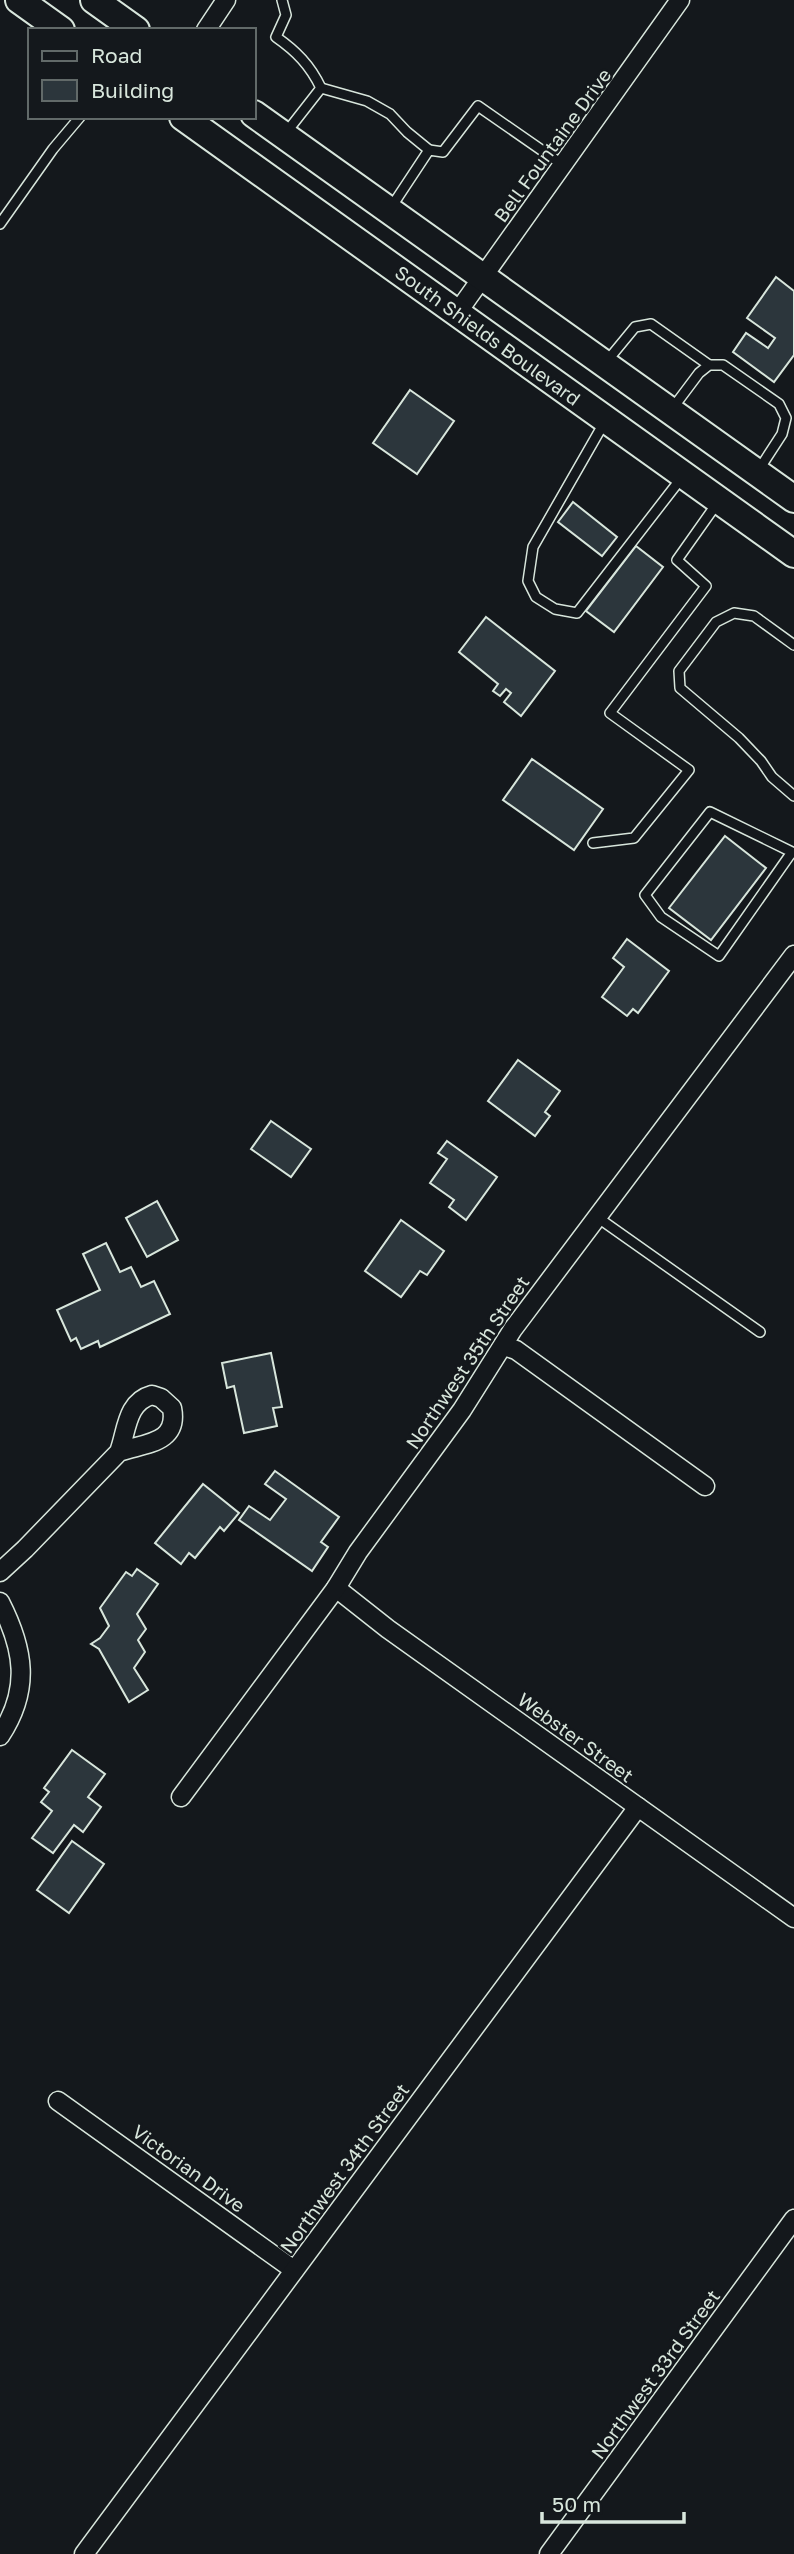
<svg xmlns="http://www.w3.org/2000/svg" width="794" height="2554" font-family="'Golos Text',sans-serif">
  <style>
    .building { fill: #2c363c; stroke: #d8e6dc; stroke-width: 2 }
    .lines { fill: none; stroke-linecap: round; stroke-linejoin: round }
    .lane-casing { stroke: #d8e6dc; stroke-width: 12 }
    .street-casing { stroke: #d8e6dc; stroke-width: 21 }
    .primary-casing { stroke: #d8e6dc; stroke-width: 30 }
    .lane { stroke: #14181c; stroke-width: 9 }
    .street { stroke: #14181c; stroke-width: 18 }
    .primary { stroke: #14181c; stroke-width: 26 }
    .labels { text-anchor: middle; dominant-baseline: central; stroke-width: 5; stroke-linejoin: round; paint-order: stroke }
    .street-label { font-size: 19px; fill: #d8e6dc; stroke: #14181c }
  </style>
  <rect width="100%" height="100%" fill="#14181c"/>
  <g class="building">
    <polygon points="776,277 794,291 794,355 774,382 733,352 746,333 768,348 775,338 747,318"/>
    <polygon points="410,390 454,421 417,474 373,443"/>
    <polygon points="573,502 617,537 602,556 558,522"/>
    <polygon points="636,546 663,567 614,632 586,611"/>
    <polygon points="486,617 555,671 521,716 504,702 511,693 506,689 500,696 493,691 498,684 459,652"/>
    <polygon points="532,759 603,809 574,850 503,800"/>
    <polygon points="725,836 766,868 711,940 669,908"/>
    <polygon points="627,939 669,971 638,1013 633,1009 627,1016 602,997 624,967 613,958"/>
    <polygon points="518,1060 560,1091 545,1112 550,1116 535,1136 488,1101"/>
    <polygon points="271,1121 311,1149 291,1177 251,1149"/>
    <polygon points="447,1141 497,1177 466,1220 449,1207 454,1200 430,1183 447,1159 438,1153"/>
    <polygon points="157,1201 178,1240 147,1257 126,1218"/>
    <polygon points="401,1220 444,1251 427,1275 420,1271 401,1297 365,1271"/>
    <polygon points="106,1243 120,1272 131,1267 141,1287 154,1281 170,1314 100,1347 98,1341 81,1349 76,1338 71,1341 57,1310 100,1290 83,1254"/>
    <polygon points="271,1353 282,1407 273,1408 277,1426 244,1433 234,1386 227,1388 222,1363"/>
    <polygon points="275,1471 339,1517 321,1542 328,1547 312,1571 239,1520 249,1506 270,1520 286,1499 265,1484"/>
    <polygon points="203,1484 239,1513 224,1531 220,1527 195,1558 189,1553 181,1564 155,1543"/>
    <polygon points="137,1569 158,1584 137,1614 146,1629 138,1640 145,1652 134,1668 148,1690 129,1702 99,1649 91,1644 100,1638 109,1626 100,1608 126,1572 132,1576"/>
    <polygon points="72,1750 105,1774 88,1797 101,1807 83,1832 74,1825 53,1853 32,1838 52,1811 41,1802 49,1792 44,1788"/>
    <polygon points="72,1841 104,1864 69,1913 37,1890"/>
  </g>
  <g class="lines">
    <defs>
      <g id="lane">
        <path d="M 282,0 L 286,15 L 276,37 C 296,51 310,65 321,88"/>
        <polyline points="285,134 321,88 367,101 390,114 407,132 429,150"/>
        <polyline points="390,209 429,150 443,152 478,106 563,165"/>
        <polyline points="0,224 53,149 80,117"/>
        <polyline points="607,361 635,327 651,324 709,365"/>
        <polyline points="672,409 699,373 709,365 723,365 779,404 786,418 782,434 758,471"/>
        <polyline points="604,423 533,547 528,581 536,597 555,609 577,613 683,476"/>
        <polyline points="794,645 754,616 734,613 716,622 679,671 680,688 739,738 761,761 772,777 794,796"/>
        <polyline points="593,843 634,838 689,770 610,713 706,586 677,560 718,502"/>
        <polyline points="792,852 719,956 661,917 645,895 710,812 794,853"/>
        <polyline points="597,1217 760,1332"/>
      </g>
      <g id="street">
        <polyline points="206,30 226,0"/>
        <polyline points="457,313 680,0"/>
        <polyline points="504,1346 516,1350 705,1486"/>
        <path d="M 0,1572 L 25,1549 L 119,1452 C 127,1431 126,1402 152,1395 L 161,1398 L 172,1408 C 179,1444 144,1443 119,1452"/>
        <polyline points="336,1588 388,1629 794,1918"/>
        <path d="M 0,1602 C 24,1649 31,1689 0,1736"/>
        <polyline points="181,1797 336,1588 358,1552 462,1410 513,1329 794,955"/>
        <polyline points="58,2101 294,2270"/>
        <polyline points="84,2554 638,1807"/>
        <polyline points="549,2554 794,2219"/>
      </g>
      <g id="primary">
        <polyline points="19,0 61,30"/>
        <polyline points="94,0 136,30"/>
        <polyline points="254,114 794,499"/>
        <polyline points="183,117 794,554"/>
      </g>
    </defs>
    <use href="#lane" class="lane-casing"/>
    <use href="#street" class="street-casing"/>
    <use href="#primary" class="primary-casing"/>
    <use href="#lane" class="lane"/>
    <use href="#street" class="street"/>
    <use href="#primary" class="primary"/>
  </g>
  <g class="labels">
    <g class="street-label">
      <text transform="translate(552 145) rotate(-54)">Bell Fountaine Drive</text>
      <text transform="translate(488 335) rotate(36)">South Shields Boulevard</text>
      <text transform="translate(467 1362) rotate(-56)">Northwest 35th Street</text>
      <text transform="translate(576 1737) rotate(36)">Webster Street</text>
      <text transform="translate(189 2168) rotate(36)">Victorian Drive</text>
      <text transform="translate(344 2168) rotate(-54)">Northwest 34th Street</text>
      <text transform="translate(655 2374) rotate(-54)">Northwest 33rd Street</text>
    </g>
  </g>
  <rect x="28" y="28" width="228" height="91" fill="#14181c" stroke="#626a69" stroke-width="2"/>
  <rect x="42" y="51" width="35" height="10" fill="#14181c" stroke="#626a69" stroke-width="2"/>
  <text x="91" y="63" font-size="21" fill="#d8e6dc">Road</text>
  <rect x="42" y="80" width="35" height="21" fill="#2c363c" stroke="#626a69" stroke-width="2"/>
  <text x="91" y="98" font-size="21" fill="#d8e6dc">Building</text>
  <path d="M542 2512v10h142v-10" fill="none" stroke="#d8e6dc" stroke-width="3.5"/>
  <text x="552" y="2512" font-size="21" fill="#d8e6dc" stroke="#14181c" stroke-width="5" paint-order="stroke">50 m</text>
</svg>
